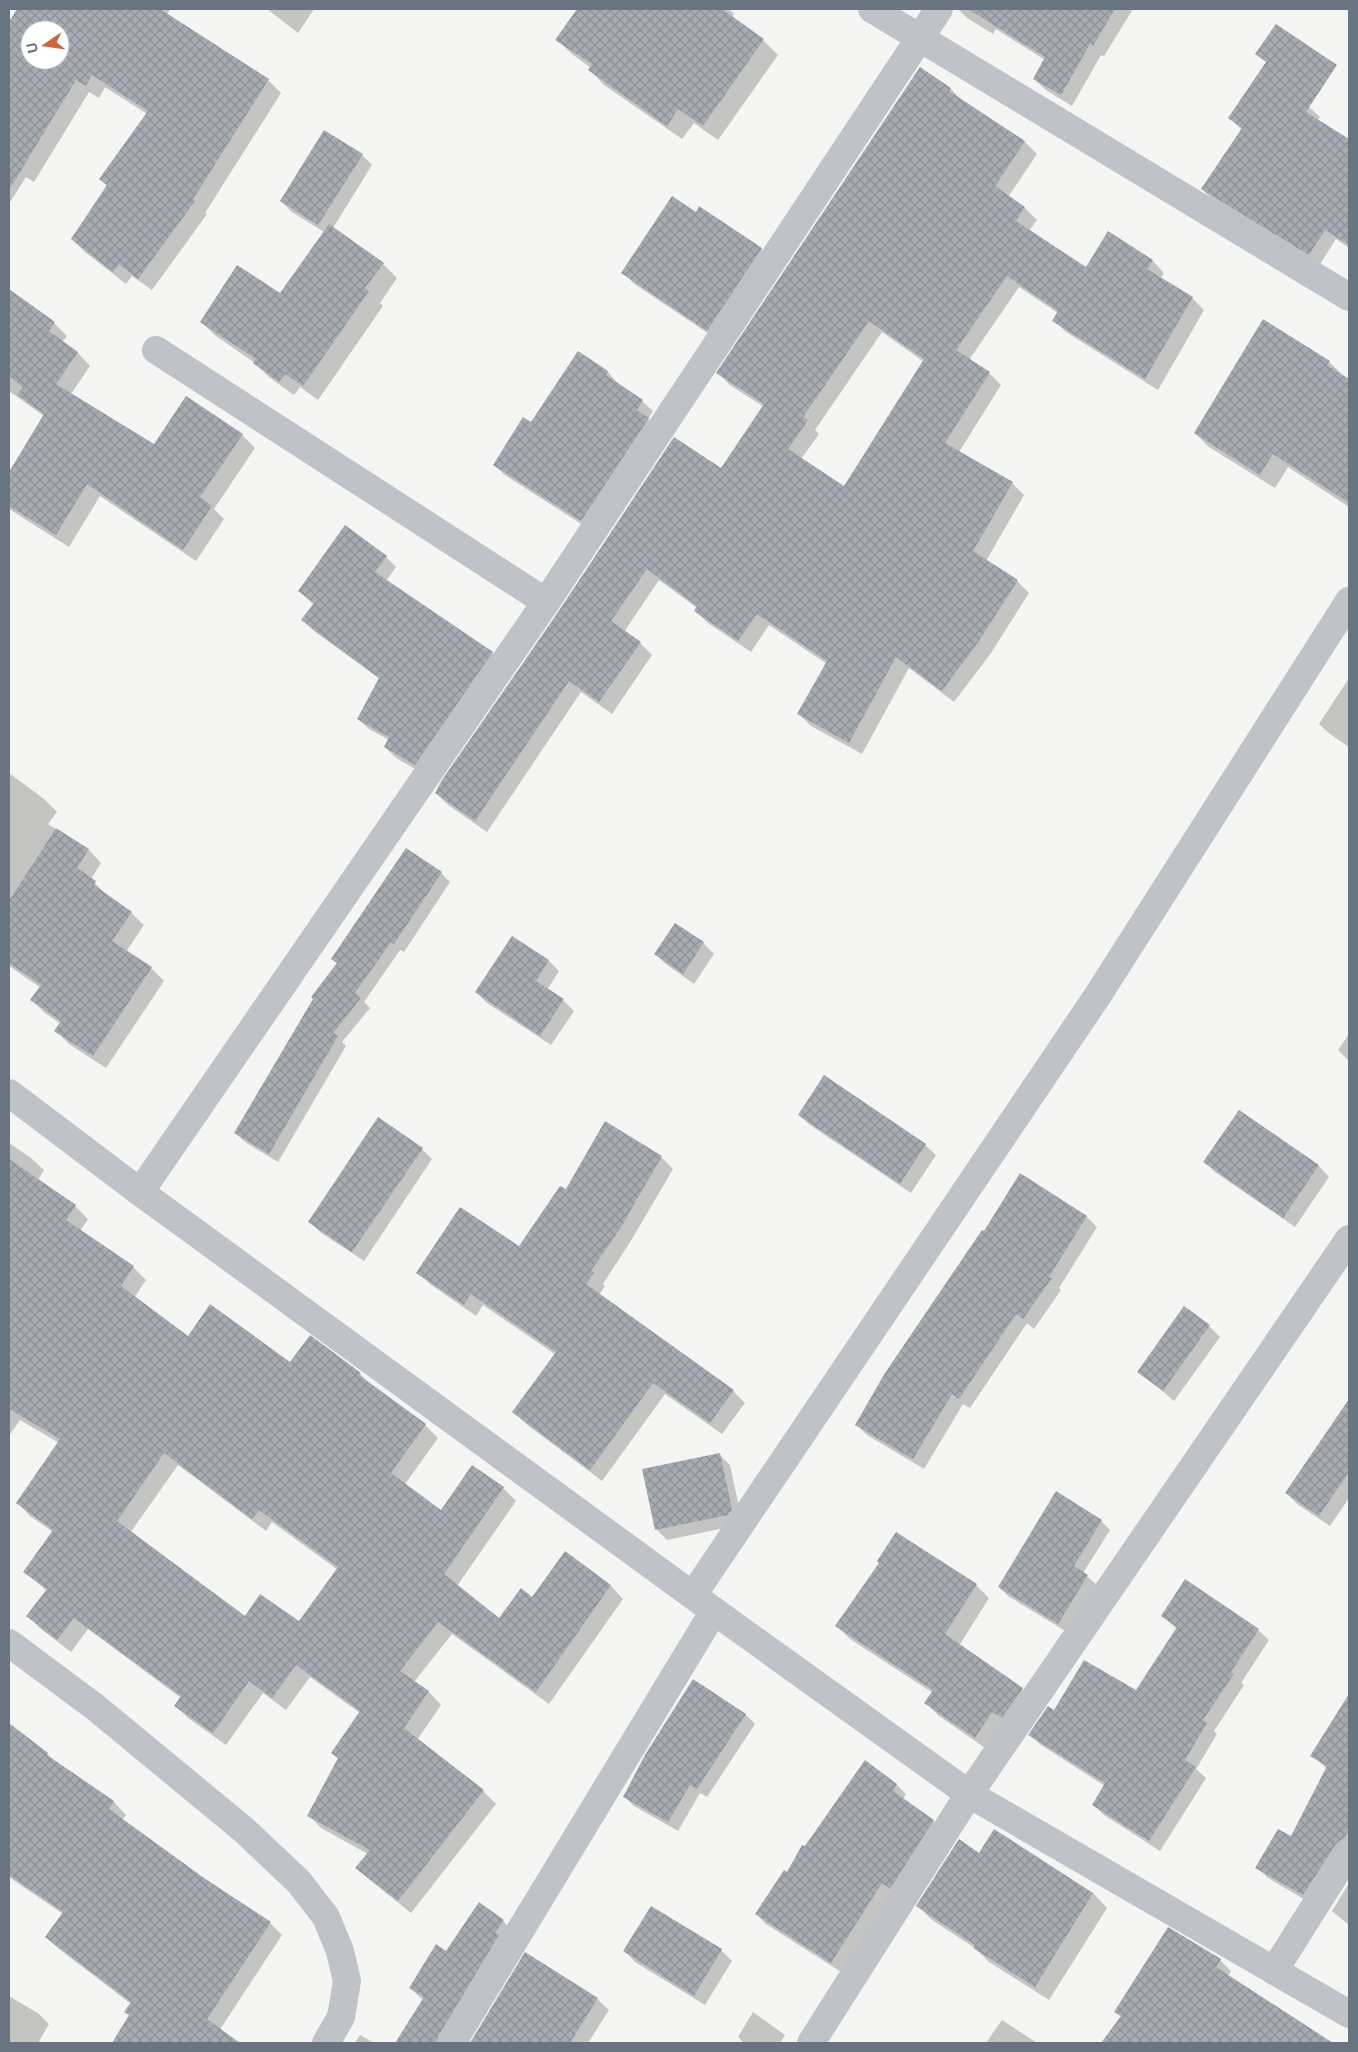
<svg xmlns="http://www.w3.org/2000/svg" width="1358" height="2052" font-family="Inter,sans-serif">
  <style>
    .shadow { fill: #0003; fill-rule: evenodd }
    .building { fill: url(#building-cross-hatch); fill-rule: evenodd }
    .lines { fill: none; stroke-linecap: round; stroke-linejoin: round }
    .minor { stroke: #bfc2c6; stroke-width: 28 }
  </style>
  <defs>
    <pattern id="building-cross-hatch" width="8" height="8" patternUnits="userSpaceOnUse" patternTransform="scale(1.25)"><rect width="8" height="8" fill="#a6acb2"/><path d="M0 0l8 8M0 8l8-8" fill="none" stroke="#8b9196"/></pattern>
  </defs>
  <rect width="100%" height="100%" fill="#f5f6f3"/>
  <g class="shadow">
    <path d="M 18,9 L 170,9 L 167,15 L 268,80 L 281,93 L 205,213 L 207,214 L 152,290 L 132,276 L 126,284 L 85,252 L 72,239 L 107,186 L 100,179 L 147,114 L 105,87 L 99,98 L 89,92 L 34,182 L 26,177 L 9,204 L 9,24 ZM 30,30 L 60,30 L 60,60 L 30,60 Z"/>
    <polygon points="267,9 314,9 298,33"/>
    <polygon points="578,9 729,9 734,14 732,17 763,40 778,55 718,140 694,123 682,139 604,85 590,70 591,68 572,54 557,40"/>
    <polygon points="958,9 1133,9 1104,56 1101,55 1072,106 1046,90 1034,79 1045,60 996,29 993,34 967,18"/>
    <path d="M 950,88 L 962,101 L 1025,142 L 1037,154 L 1008,197 L 1025,208 L 1037,220 L 1029,231 L 1086,269 L 1152,260 L 1164,273 L 1160,279 L 1192,298 L 1204,310 L 1158,390 L 1066,332 L 1054,320 L 1058,313 L 1019,287 L 969,360 L 989,373 L 1001,385 L 959,452 L 1012,483 L 1024,495 L 986,561 L 1017,581 L 1029,593 L 991,653 L 954,702 L 909,668 L 862,754 L 811,726 L 799,714 L 827,664 L 769,625 L 751,652 L 708,623 L 695,611 L 697,608 L 659,580 L 624,632 L 640,643 L 652,655 L 612,714 L 581,692 L 487,832 L 448,805 L 436,793 L 675,438 L 721,470 L 764,407 L 730,385 L 718,373 ZM 882,332 L 924,362 L 844,488 L 801,459 L 819,434 L 815,430 Z"/>
    <polygon points="1309,107 1320,117 1318,120 1349,141 1349,248 1336,239 1320,264 1213,200 1202,189 1242,130 1230,118"/>
    <polygon points="362,155 372,165 333,228 383,264 397,278 380,303 383,306 318,400 300,387 294,395 269,377 255,363 216,336 201,322 280,295 324,232 292,212 281,201"/>
    <polygon points="696,214 761,249 772,259 718,340 633,283 623,272"/>
    <polygon points="9,291 54,323 67,336 62,342 78,353 90,366 71,394 155,446 242,435 255,448 214,509 224,519 196,561 100,496 69,547 9,509 9,475 44,416 9,391"/>
    <polygon points="579,353 608,372 618,384 642,401 653,411 648,419 659,430 592,531 505,475 494,465 532,424"/>
    <polygon points="1329,362 1349,381 1349,507 1288,467 1275,488 1209,447 1195,433"/>
    <polygon points="386,557 396,567 386,581 492,653 503,663 426,775 396,758 385,747 389,740 369,729 358,719 380,679 314,631 303,620 314,605 299,591"/>
    <polygon points="1349,678 1349,747 1330,734 1319,724"/>
    <polygon points="9,773 44,799 57,812 48,824 89,850 101,863 91,879 107,896 131,913 144,925 126,952 151,968 164,981 106,1068 69,1044 56,1031 61,1024 45,1013 32,1000 41,988 9,966"/>
    <polygon points="441,873 450,882 404,952 400,950 364,1002 370,1008 342,1042 346,1046 278,1162 245,1142 235,1133 338,964 332,959"/>
    <polygon points="512,937 549,961 559,971 547,990 563,1000 574,1011 551,1045 487,1003 476,992"/>
    <polygon points="703,943 714,954 694,984 666,964 655,954"/>
    <polygon points="1349,1034 1349,1061 1338,1050"/>
    <polygon points="1240,1111 1319,1166 1329,1177 1295,1227 1215,1172 1205,1162"/>
    <polygon points="799,1115 925,1145 936,1155 911,1193 810,1125"/>
    <path d="M 9,1143 L 31,1158 L 44,1170 L 38,1180 L 75,1206 L 88,1219 L 80,1231 L 133,1267 L 146,1280 L 134,1298 L 188,1337 L 291,1363 L 310,1337 L 360,1374 L 373,1387 L 425,1425 L 438,1438 L 405,1484 L 442,1512 L 503,1488 L 516,1501 L 457,1586 L 499,1620 L 533,1598 L 565,1553 L 611,1586 L 623,1599 L 549,1704 L 452,1634 L 414,1682 L 429,1692 L 441,1705 L 417,1740 L 483,1791 L 496,1804 L 411,1913 L 370,1880 L 357,1868 L 368,1854 L 321,1828 L 309,1815 L 338,1759 L 333,1753 L 360,1713 L 310,1677 L 286,1710 L 263,1693 L 226,1745 L 188,1718 L 176,1706 L 181,1698 L 88,1629 L 71,1652 L 41,1629 L 28,1616 L 47,1591 L 25,1572 L 53,1532 L 30,1516 L 18,1503 L 59,1443 L 20,1420 L 9,1436 ZM 178,1465 L 266,1531 L 272,1522 L 338,1570 L 300,1623 L 246,1617 L 130,1533 Z"/>
    <polygon points="422,1149 432,1159 364,1261 320,1232 310,1222"/>
    <polygon points="661,1157 673,1169 632,1239 603,1284 605,1286 599,1295 733,1391 745,1403 722,1434 665,1394 602,1481 526,1424 514,1412 556,1355 483,1305 476,1316 430,1284 418,1272 520,1248 566,1191"/>
    <polygon points="1087,1217 1097,1227 1059,1288 1061,1290 1034,1329 1027,1323 970,1408 963,1404 924,1469 867,1435 857,1425"/>
    <polygon points="1184,1308 1209,1326 1220,1337 1174,1401 1139,1371"/>
    <polygon points="1349,1402 1349,1498 1330,1526 1297,1504 1287,1493"/>
    <polygon points="720,1455 730,1465 742,1521 739,1525 667,1540 656,1529"/>
    <polygon points="1057,1493 1101,1521 1110,1530 1083,1573 1096,1584 1067,1632 1008,1596 999,1587"/>
    <polygon points="880,1563 976,1585 989,1598 959,1646 1022,1689 1035,1702 988,1750 939,1716 926,1703 933,1693 850,1639 837,1626"/>
    <polygon points="1162,1616 1258,1630 1269,1640 1241,1683 1244,1685 1214,1731 1217,1734 1196,1769 1206,1778 1160,1851 1104,1815 1093,1804 1105,1786 1041,1745 1030,1735 1054,1712 1136,1692 1177,1629"/>
    <polygon points="1349,1706 1349,1852 1314,1905 1268,1878 1257,1867 1291,1838 1327,1769 1312,1755"/>
    <polygon points="745,1714 755,1724 707,1797 700,1793 678,1831 634,1806 625,1797"/>
    <polygon points="13,1728 47,1754 58,1764 114,1802 126,1815 122,1820 203,1879 270,1923 282,1935 219,2031 227,2039 224,2043 114,2043 130,2016 126,2012 131,2004 59,1949 46,1937 63,1914 9,1877 9,1734"/>
    <polygon points="866,1762 897,1785 906,1794 903,1799 933,1821 942,1831 841,1972 766,1924 756,1914 787,1874"/>
    <polygon points="979,1855 1093,1893 1107,1908 1049,2000 989,1962 975,1948 932,1920 918,1906"/>
    <polygon points="1349,1883 1349,1925 1332,1911"/>
    <polygon points="651,1907 721,1950 732,1961 705,2005 635,1962 625,1951"/>
    <polygon points="503,1921 514,1932 451,2043 396,2043 423,2000 410,1988 446,1952"/>
    <polygon points="526,1954 597,1999 609,2010 588,2043 472,2043"/>
    <polygon points="1220,1960 1231,1971 1228,1976 1317,2033 1327,2043 1102,2043 1121,2017 1116,2012"/>
    <polygon points="9,1996 39,2014 49,2024 38,2043 9,2043"/>
    <polygon points="753,2012 785,2035 780,2043 744,2043 738,2037"/>
    <polygon points="1002,2020 1037,2043 986,2043"/>
    <polygon points="360,2035 374,2043 355,2043"/>
  </g>
  <g class="building">
    <path d="M 17,9 L 160,9 L 269,79 L 193,199 L 195,201 L 138,279 L 119,264 L 113,272 L 71,239 L 107,185 L 99,179 L 148,111 L 92,75 L 86,86 L 76,80 L 9,190 L 9,22 ZM 30,30 L 60,30 L 60,60 L 30,60 Z"/>
    <polygon points="577,9 722,9 764,39 703,126 678,109 667,126 588,70 592,64 555,40"/>
    <polygon points="968,9 1115,9 1093,46 1090,44 1061,95 1033,79 1045,57"/>
    <polygon points="1276,24 1337,65 1306,112 1349,139 1349,245 1325,230 1309,255 1201,189 1242,128 1228,118 1266,62 1255,54"/>
    <path d="M 920,67 L 951,88 L 949,91 L 1025,141 L 995,186 L 1025,207 L 1016,221 L 1086,267 L 1108,231 L 1153,260 L 1147,269 L 1193,297 L 1145,379 L 1052,321 L 1058,311 L 1007,276 L 956,350 L 990,372 L 945,443 L 1013,482 L 973,551 L 1018,580 L 979,641 L 942,691 L 896,657 L 849,743 L 797,714 L 827,661 L 757,614 L 738,641 L 694,611 L 697,606 L 647,569 L 611,621 L 641,642 L 599,702 L 569,681 L 475,821 L 435,793 L 442,780 L 559,611 L 674,437 L 721,468 L 764,404 L 716,373 ZM 869,321 L 924,359 L 844,486 L 788,449 L 808,420 L 803,417 Z"/>
    <polygon points="324,130 363,154 318,225 280,201"/>
    <polygon points="672,196 696,212 699,206 762,248 707,331 621,273"/>
    <polygon points="329,224 384,263 365,288 369,291 303,386 285,374 279,382 253,363 256,359 200,322 237,265 280,293"/>
    <polygon points="9,289 55,322 49,331 78,352 56,384 154,444 186,396 243,434 200,497 212,506 183,550 87,484 56,535 9,506 9,472 44,414 17,395 23,387 9,376"/>
    <polygon points="1263,319 1330,361 1327,365 1349,379 1349,503 1273,454 1260,475 1194,433"/>
    <polygon points="578,351 608,371 606,375 643,400 637,410 649,418 581,521 493,465 523,417 531,422"/>
    <polygon points="345,525 387,556 375,572 493,652 415,765 384,747 389,737 357,719 379,678 301,620 314,603 298,591"/>
    <polygon points="56,828 89,849 77,868 96,881 94,885 132,912 112,941 152,967 93,1056 54,1031 61,1021 30,1000 41,985 9,963 9,901"/>
    <polygon points="406,848 442,872 394,944 391,942 355,993 361,998 333,1033 338,1036 269,1154 234,1133 313,999 311,997 337,963 331,959"/>
    <polygon points="675,923 704,942 683,974 654,954"/>
    <polygon points="512,936 549,960 536,981 564,999 540,1036 475,992"/>
    <polygon points="824,1075 926,1144 900,1184 798,1115"/>
    <polygon points="1239,1110 1319,1165 1283,1218 1203,1162"/>
    <polygon points="378,1117 423,1148 352,1252 308,1222"/>
    <polygon points="605,1121 662,1156 621,1227 591,1271 594,1273 586,1284 734,1390 710,1423 653,1383 590,1470 512,1412 556,1352 471,1294 464,1305 416,1273 460,1207 519,1246 560,1186 566,1189"/>
    <path d="M 9,1159 L 76,1205 L 66,1220 L 134,1266 L 121,1286 L 188,1336 L 210,1304 L 290,1362 L 310,1335 L 361,1373 L 359,1375 L 426,1424 L 391,1473 L 441,1510 L 472,1465 L 504,1487 L 444,1574 L 499,1618 L 521,1588 L 532,1597 L 565,1551 L 611,1585 L 536,1692 L 438,1622 L 400,1671 L 429,1691 L 404,1728 L 484,1790 L 398,1901 L 355,1868 L 370,1850 L 307,1816 L 338,1758 L 331,1753 L 360,1711 L 296,1665 L 272,1698 L 249,1681 L 213,1733 L 174,1706 L 181,1696 L 74,1618 L 57,1640 L 26,1616 L 47,1589 L 23,1572 L 53,1530 L 16,1503 L 60,1439 L 9,1409 ZM 164,1453 L 252,1519 L 259,1510 L 338,1567 L 299,1621 L 260,1594 L 245,1616 L 117,1521 Z"/>
    <polygon points="1020,1173 1087,1216 1049,1277 1052,1278 1023,1319 1016,1314 959,1399 952,1394 913,1459 855,1425 885,1373 982,1230 984,1231"/>
    <polygon points="1184,1306 1210,1325 1163,1391 1137,1372"/>
    <polygon points="1349,1399 1349,1472 1319,1516 1285,1493"/>
    <polygon points="720,1453 732,1509 728,1515 655,1530 642,1469"/>
    <polygon points="1056,1491 1102,1520 1074,1566 1088,1575 1058,1624 998,1587"/>
    <polygon points="896,1532 977,1584 945,1634 1023,1688 1002,1718 992,1712 975,1738 924,1703 933,1690 835,1626 879,1563 877,1561"/>
    <polygon points="1185,1579 1259,1629 1231,1672 1234,1674 1203,1720 1207,1723 1185,1760 1196,1767 1149,1841 1092,1805 1105,1783 1028,1735 1048,1706 1054,1710 1084,1660 1136,1690 1177,1627 1161,1616"/>
    <polygon points="693,1679 746,1714 697,1789 690,1785 668,1822 623,1797 645,1755"/>
    <polygon points="1349,1694 1349,1830 1345,1837 1336,1844 1303,1895 1255,1868 1278,1829 1291,1836 1327,1766 1310,1756"/>
    <polygon points="9,1723 48,1753 47,1755 114,1801 109,1809 204,1878 271,1922 207,2019 240,2043 112,2043 129,2015 124,2012 131,2002 45,1937 63,1912 9,1875"/>
    <polygon points="865,1760 897,1784 893,1791 934,1820 890,1889 882,1883 831,1963 755,1914 784,1870 787,1872 802,1845 805,1846"/>
    <polygon points="994,1829 1093,1893 1035,1987 973,1948 975,1945 916,1906 959,1839 979,1853"/>
    <polygon points="479,1902 504,1920 495,1933 499,1935 439,2035 436,2043 395,2043 424,1997 409,1988 436,1944 446,1951"/>
    <polygon points="651,1906 722,1949 694,1996 623,1951"/>
    <polygon points="1168,1927 1221,1959 1216,1967 1333,2043 1101,2043 1121,2016 1114,2012"/>
    <polygon points="525,1952 598,1998 570,2043 470,2043"/>
  </g>
  <g class="lines">
    <g class="minor">
      <polyline points="872,9 1349,297"/>
      <polyline points="156,350 546,602"/>
      <polyline points="9,1093 140,1192 714,1611 969,1794 1349,2014"/>
      <polyline points="140,1192 546,602 939,9"/>
      <polyline points="693,1595 1098,995 1349,601"/>
      <polyline points="9,1643 95,1707 244,1830 299,1882 326,1917 340,1951 347,1981 341,2017 326,2043"/>
      <polyline points="1274,1971 1349,1852"/>
      <polyline points="452,2043 714,1611"/>
      <polyline points="811,2043 969,1794 1349,1239"/>
    </g>
  </g>
  <rect width="1358" height="2052" fill="none" stroke="#687480" stroke-width="20"/>
  <g transform="translate(45 45) rotate(257)"><circle r="24" fill="#ffffff" stroke="#c3c7cc"/>
  <path d="M0-4L9 19L0 12L-9 19Z" fill="#cd663c"/>
  <text y="-8" font-size="14" font-weight="bold" text-anchor="middle" fill="#687480">U</text>
  </g>
</svg>
